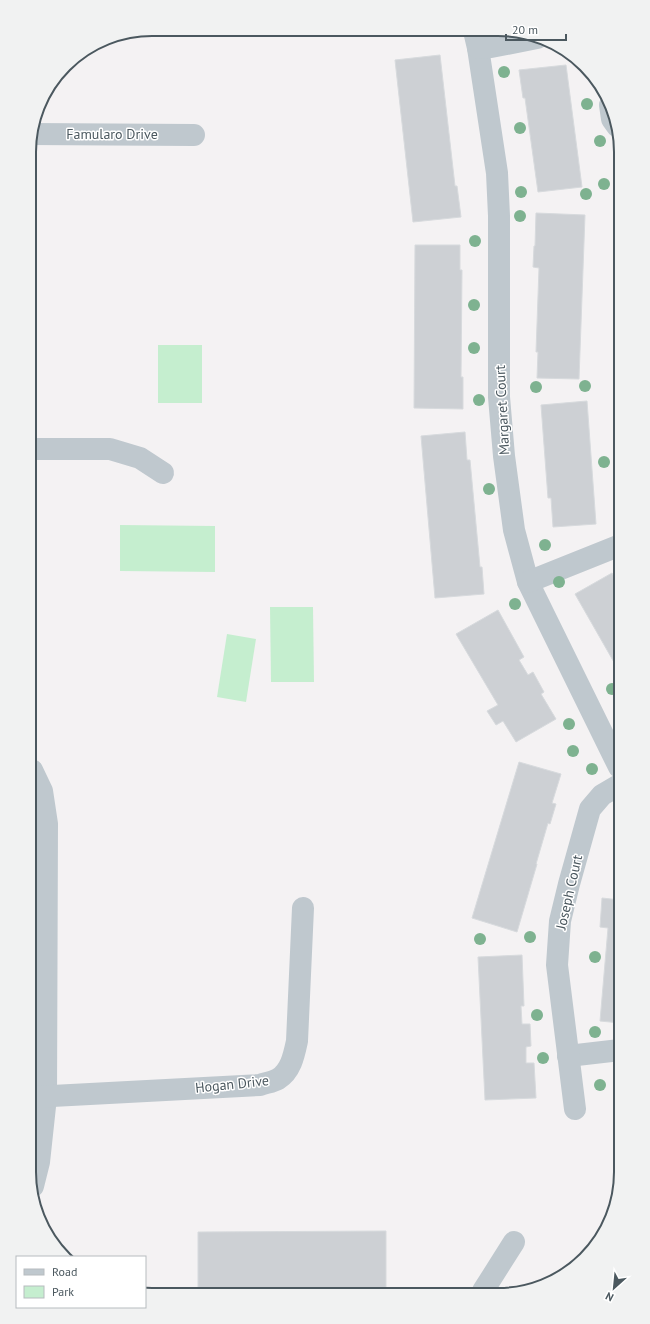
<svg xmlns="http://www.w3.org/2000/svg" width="650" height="1324" font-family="'PT Sans',sans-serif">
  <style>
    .green { fill: #c5eecf }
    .building { fill: #cdd0d4; stroke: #d7dadd }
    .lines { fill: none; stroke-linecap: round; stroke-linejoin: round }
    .minor { stroke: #bfc8ce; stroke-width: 22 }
    .tree { fill: #7eb290 }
    .labels { text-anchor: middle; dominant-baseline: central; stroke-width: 3; stroke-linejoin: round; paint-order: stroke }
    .street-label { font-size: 14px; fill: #4b585f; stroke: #fff }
    .rim { fill: none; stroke: #4b585f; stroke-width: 2 }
  </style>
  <rect width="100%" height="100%" fill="#f4f2f3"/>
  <g class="green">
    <rect x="158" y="345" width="44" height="58"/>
    <polygon points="120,525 215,526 215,572 120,571"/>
    <polygon points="270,607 313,607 314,682 271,682"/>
    <polygon points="227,634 256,639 246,702 217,697"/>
  </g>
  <g class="building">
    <polygon points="386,30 425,31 387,36"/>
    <polygon points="440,55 455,186 457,186 461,217 413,222 395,60"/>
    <polygon points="566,65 582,187 538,192 525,98 523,98 519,70"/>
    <polygon points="536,213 585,215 579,379 537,378 538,352 536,352 539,268 533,267 534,246 535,246"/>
    <polygon points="415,245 460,245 460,270 462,270 461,377 463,377 463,409 414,408"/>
    <polygon points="587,401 596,524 553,527 551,498 548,498 541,405"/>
    <polygon points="465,432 467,460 470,460 480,567 482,567 484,594 435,598 421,436"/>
    <polygon points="612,573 618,584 619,671 575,594"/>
    <polygon points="498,610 524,657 519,660 528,675 533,672 544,692 541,694 556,719 516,742 503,721 496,725 487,711 498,705 456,634"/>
    <polygon points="519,762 561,774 552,803 556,804 550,824 548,823 536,864 537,864 517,932 472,918"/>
    <polygon points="602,898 620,900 620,1023 600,1021 608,928 600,927"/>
    <polygon points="522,955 524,1006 521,1006 522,1024 530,1024 531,1046 526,1047 526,1063 534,1063 536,1098 485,1100 478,957"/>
    <polygon points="386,1231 386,1291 198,1292 198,1232"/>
  </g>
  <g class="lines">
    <g class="minor">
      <polyline points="474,31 478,48 497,173 499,216 499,397 504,456 514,530 528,582 619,767"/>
      <polyline points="478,48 491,47 537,38"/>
      <polyline points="610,105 612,119 617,126"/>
      <polyline points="30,134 194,135"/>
      <polyline points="31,449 110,449 140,458 163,473"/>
      <polyline points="528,582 618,546"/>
      <polyline points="32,770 42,791 47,824 46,1097 39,1162 33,1186"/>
      <polyline points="568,1056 620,1050"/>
      <path d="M 33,1097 L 260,1085 C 265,1083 273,1082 278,1079 C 291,1071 294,1055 297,1041 L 303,908"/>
      <polyline points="575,1109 557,965 560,921 569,884 590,809 602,795 619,785"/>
      <polyline points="483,1291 514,1242"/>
    </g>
  </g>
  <g class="tree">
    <circle cx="504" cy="72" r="6"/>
    <circle cx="587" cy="104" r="6"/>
    <circle cx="520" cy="128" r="6"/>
    <circle cx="600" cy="141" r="6"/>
    <circle cx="604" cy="184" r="6"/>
    <circle cx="521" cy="192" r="6"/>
    <circle cx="586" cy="194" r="6"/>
    <circle cx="520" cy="216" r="6"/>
    <circle cx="475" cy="241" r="6"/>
    <circle cx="474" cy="305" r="6"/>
    <circle cx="474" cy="348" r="6"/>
    <circle cx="585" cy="386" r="6"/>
    <circle cx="536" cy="387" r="6"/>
    <circle cx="479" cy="400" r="6"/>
    <circle cx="604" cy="462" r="6"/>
    <circle cx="489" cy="489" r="6"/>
    <circle cx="545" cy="545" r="6"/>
    <circle cx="559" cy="582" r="6"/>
    <circle cx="515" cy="604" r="6"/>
    <circle cx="612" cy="689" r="6"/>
    <circle cx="569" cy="724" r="6"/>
    <circle cx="573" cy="751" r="6"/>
    <circle cx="592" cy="769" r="6"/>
    <circle cx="530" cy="937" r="6"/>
    <circle cx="480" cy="939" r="6"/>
    <circle cx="595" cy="957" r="6"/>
    <circle cx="537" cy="1015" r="6"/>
    <circle cx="595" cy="1032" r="6"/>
    <circle cx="543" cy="1058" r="6"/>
    <circle cx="600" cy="1085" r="6"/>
  </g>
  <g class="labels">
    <g class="street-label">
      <text x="112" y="134">Famularo Drive</text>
      <text transform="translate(502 410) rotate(-93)">Margaret Court</text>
      <text transform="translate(569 892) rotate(-77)">Joseph Court</text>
      <text transform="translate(232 1084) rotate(-6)">Hogan Drive</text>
    </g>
  </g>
  <path d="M0 0H650V1324H0ZM152 36H498A116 116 0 0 1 614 152V1172A116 116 0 0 1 498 1288H152A116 116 0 0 1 36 1172V152A116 116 0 0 1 152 36Z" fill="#f1f2f2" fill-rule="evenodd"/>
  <path class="rim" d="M152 36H498A116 116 0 0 1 614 152V1172A116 116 0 0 1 498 1288H152A116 116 0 0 1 36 1172V152A116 116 0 0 1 152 36Z"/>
  <rect x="16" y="1256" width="130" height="52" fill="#ffffff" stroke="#b7bcbf"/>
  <rect x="24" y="1269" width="20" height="6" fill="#bfc8ce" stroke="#b7bcbf"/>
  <text x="52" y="1276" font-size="12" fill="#4b585f">Road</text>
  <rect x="24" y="1286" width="20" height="12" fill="#c5eecf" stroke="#b7bcbf"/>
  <text x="52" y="1296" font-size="12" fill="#4b585f">Park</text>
  <g transform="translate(614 1288) rotate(207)" stroke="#ffffff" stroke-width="3" paint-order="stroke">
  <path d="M0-3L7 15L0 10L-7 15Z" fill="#4b585f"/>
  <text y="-6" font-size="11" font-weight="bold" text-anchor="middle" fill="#4b585f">N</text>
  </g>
  <path d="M506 34v6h60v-6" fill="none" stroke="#4b585f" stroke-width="2"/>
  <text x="512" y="34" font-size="12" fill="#4b585f" stroke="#ffffff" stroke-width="3" paint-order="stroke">20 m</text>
</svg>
